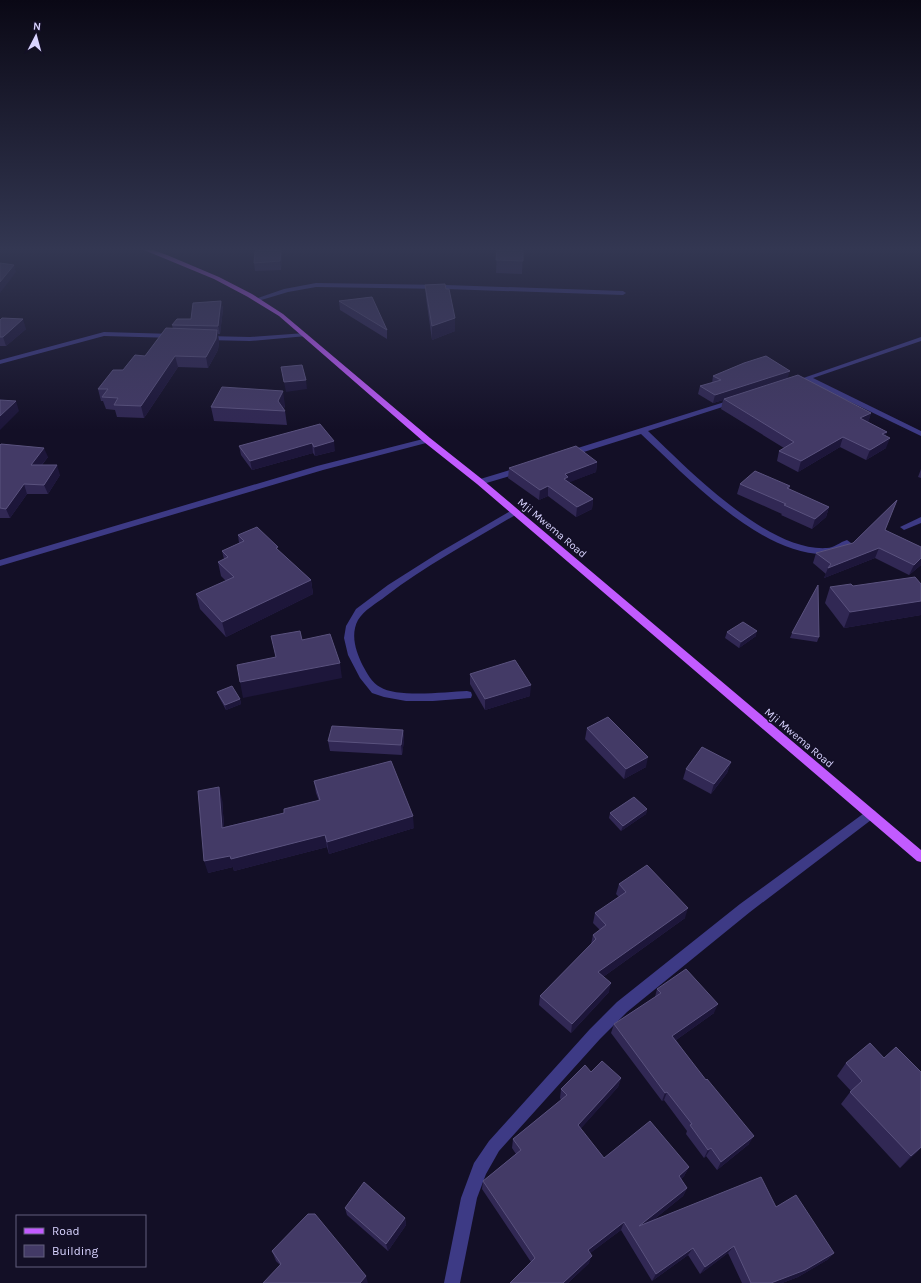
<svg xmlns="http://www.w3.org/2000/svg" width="921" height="1283" font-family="Karla,sans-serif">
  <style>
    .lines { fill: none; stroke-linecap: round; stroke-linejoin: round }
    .minor { fill: #3d3a85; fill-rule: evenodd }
    .major { fill: #c25bff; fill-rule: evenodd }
    .wall { fill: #312854 }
    .shaded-wall { fill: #1d163a }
    .building { fill: #433a66; stroke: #5a527e }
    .labels { text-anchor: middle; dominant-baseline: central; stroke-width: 3; stroke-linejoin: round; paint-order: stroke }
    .street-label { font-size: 11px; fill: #d9d4ff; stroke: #130f26 }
  </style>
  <rect width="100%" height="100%" fill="#130f26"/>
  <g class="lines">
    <g class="minor">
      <polygon points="316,283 446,285 623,291 626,293 623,295 446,289 316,287 288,292 258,301 255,299 284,289"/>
      <polygon points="104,332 174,334 177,336 174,338 104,336 0,364 0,360"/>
      <polygon points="305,333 308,335 307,336 250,341 206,340 203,338 206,336 250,337"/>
      <polygon points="921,337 921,341 813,378 921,431 921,436 807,381 793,385 789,383"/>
      <path d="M 731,400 L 737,400 L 738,402 L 648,431 C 689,470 768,552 827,548 C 834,548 840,542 847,540 L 851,543 L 850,545 C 843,549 836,553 827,554 C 762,557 686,476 641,434 L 571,456 L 565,456 L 564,454 L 565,452 Z"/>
      <polygon points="427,438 430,438 430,442 323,470 0,566 0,560 317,466"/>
      <polygon points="517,468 523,468 524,470 523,472 483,484 480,484 476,482 477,480"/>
      <path d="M 514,509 L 518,512 L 517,514 C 473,540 427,565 386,596 C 377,603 364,610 358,620 C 350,635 356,652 363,666 C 367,673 372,683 380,687 C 397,698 446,692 467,691 L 471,692 L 472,695 L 471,698 L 433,701 L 406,701 L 384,697 L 372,693 L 360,678 L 348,655 L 344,638 L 346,626 L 356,609 L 388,585 L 440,552 Z"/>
      <polygon points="921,517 921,523 904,530 900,527"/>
      <polygon points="871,809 875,811 877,814 875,817 750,912 627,1012 600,1039 499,1151 486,1174 477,1198 460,1283 444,1283 461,1198 474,1163 489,1141 590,1029 617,1002 740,904 867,811"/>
    </g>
    <polygon class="major" points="144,250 153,250 167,255 219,277 252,294 283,314 430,438 483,480 921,850 921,862 917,861 477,484 424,442 279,316 248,297 214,279"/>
  </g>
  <g class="wall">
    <polygon points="282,250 281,270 255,271 254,263"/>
    <polygon points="497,250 523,250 522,274 496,273"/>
    <polygon points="425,285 446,289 455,331 432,340 426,298"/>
    <polygon points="221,301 223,309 220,334 218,334 219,341 218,350 208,368 178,367 144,418 117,417 115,410 106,409 103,401 101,401 98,389 123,370 145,356 173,329 172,325 191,319"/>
    <polygon points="339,301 387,330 387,339 340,310"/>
    <polygon points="0,320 26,329 6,346 0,346"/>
    <polygon points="713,376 788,379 871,413 868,422 887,432 885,436 886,448 866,460 840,447 798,472 777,461 779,451 784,448 721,409 723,400 713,403 698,394 700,386 712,383"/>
    <polygon points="285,405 284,409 285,411 287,425 214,421 211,407"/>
    <polygon points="320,424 335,451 315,456 313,453 252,470 241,455 239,446"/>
    <polygon points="0,445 48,457 42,465 60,475 48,494 27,494 10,518 0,518"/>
    <polygon points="597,462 596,472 569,482 593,499 592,509 576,517 548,496 539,500 508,478 509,468"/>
    <polygon points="921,469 921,478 918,477"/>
    <polygon points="740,484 790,486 789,489 829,507 826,517 812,529 781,515 782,514 737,494"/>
    <polygon points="897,500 885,530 921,547 921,565 909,575 875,558 824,578 826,574 813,563 816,553 853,543"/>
    <polygon points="238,535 279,551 311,580 313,594 226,637 200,609 196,594 226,581 221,576 218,562 224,559 222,551 239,543"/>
    <polygon points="921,584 921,615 844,628 825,603 830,587"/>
    <polygon points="727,632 756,636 739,648 725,638"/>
    <polygon points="792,633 819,637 817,642 790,638"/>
    <polygon points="470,674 530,696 485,710 470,684"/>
    <polygon points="217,692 240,699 241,704 226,710 219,697"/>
    <polygon points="587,728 646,767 624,779 585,739"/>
    <polygon points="403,730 404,740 402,755 330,751 328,741"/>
    <polygon points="731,762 727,773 711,794 683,779 686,769"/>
    <polygon points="314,781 414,828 329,854 327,847 234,871 233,867 208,873 222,799 224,827 284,813 319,801 316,793"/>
    <polygon points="647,809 646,814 621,831 609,818 610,813"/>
    <polygon points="619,884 685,918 603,977 609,992 571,1033 539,1005 540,996 591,944 593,935 600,930 593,923 595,913 619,897 616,894"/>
    <polygon points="657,989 714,1013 676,1040 749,1144 717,1170 706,1156 704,1158 686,1134 687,1131 664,1100 662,1101 611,1033 614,1024 655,997"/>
    <polygon points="884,1058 921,1072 921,1148 900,1168 841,1104 851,1091 837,1076 846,1063"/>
    <polygon points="591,1072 621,1078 618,1087 580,1129 604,1158 689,1167 684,1176 681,1179 687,1188 683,1196 652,1221 776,1207 834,1253 827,1260 798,1277 782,1283 742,1283 728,1253 700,1274 688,1255 652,1281 621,1230 590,1253 589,1263 568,1283 510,1283 531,1262 482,1189 483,1181 516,1154 512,1148 513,1139 561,1100 560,1098 561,1089"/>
    <polygon points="345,1208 405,1218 406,1225 388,1251 347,1215"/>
    <polygon points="272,1251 368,1283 280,1265 276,1261"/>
  </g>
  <g class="shaded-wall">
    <polygon points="281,250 282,250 281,270 280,261"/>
    <polygon points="14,265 16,272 0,293 0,282"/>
    <polygon points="221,301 223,309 220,334 218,326"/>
    <polygon points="455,318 455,331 432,340 432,326"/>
    <polygon points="23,319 26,329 6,346 3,337"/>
    <polygon points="217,330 219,341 218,350 208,368 206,357"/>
    <polygon points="175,356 178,367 144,418 141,406"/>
    <polygon points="790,371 787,380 724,399 723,400 713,403 715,395"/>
    <polygon points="306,380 307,389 286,392 284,382"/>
    <polygon points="283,391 285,405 283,411 278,401"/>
    <polygon points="16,401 19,411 0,430 0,416"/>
    <polygon points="871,413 868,423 860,418"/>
    <polygon points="887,432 883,442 882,434"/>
    <polygon points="843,437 840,447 798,472 801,461"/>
    <polygon points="890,438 886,448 866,460 870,450"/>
    <polygon points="334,441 335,451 315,456 314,447"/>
    <polygon points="312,443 313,453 252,470 250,461"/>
    <polygon points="44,448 48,457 34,474 31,465"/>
    <polygon points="597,462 596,472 568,483 563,489 565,474"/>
    <polygon points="57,465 60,475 48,494 44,485"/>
    <polygon points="24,484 27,494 10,518 6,509"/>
    <polygon points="548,486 548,496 539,500 540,490"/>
    <polygon points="593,499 592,509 576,517 577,507"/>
    <polygon points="829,507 826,517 812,529 815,519"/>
    <polygon points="879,548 875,558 824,578 828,568"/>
    <polygon points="921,558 921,565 909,575 914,565"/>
    <polygon points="311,580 313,594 226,637 222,622"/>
    <polygon points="921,601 921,615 844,628 850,612"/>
    <polygon points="757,631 756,636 739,648 741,642"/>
    <polygon points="340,663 342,678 243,698 240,682"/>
    <polygon points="531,685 530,696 485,710 485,699"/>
    <polygon points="240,699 241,704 226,710 225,705"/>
    <polygon points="403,730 404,740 402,755 401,745"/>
    <polygon points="648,757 646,767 624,779 626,769"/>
    <polygon points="731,762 727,773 711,794 714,784"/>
    <polygon points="219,787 222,799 225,840 222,828"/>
    <polygon points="647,809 646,814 621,831 623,826"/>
    <polygon points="413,816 414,828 329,854 327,842"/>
    <polygon points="325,835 327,847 234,871 233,867 208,873 204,861"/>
    <polygon points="688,908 685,918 596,982 598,972"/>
    <polygon points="611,983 609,992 571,1033 572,1024"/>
    <polygon points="718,1004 714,1013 669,1045 672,1036"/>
    <polygon points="621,1078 618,1087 576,1134 578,1125"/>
    <polygon points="667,1092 664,1100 662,1101 665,1093"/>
    <polygon points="754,1136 749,1144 717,1170 721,1162"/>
    <polygon points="921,1147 921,1148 900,1168 911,1156"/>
    <polygon points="711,1148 706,1156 704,1158 708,1150"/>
    <polygon points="689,1167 684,1176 675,1184 679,1176"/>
    <polygon points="687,1188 683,1196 636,1234 639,1226"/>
    <polygon points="405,1218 406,1225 388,1251 386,1244"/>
    <polygon points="624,1222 621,1230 585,1257 588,1250"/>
    <polygon points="734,1246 728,1253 700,1274 705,1267"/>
    <polygon points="693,1248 688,1255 652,1281 656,1274"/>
    <polygon points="834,1253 827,1260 798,1277 782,1283 771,1283"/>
    <polygon points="592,1256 589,1263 568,1283 563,1283"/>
    <polygon points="366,1276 368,1283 360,1283"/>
  </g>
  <g class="building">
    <polygon points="256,250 281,250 280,261 254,263 255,252"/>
    <polygon points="497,250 523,250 523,261 496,260"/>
    <polygon points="0,263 14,265 0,282"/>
    <polygon points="445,284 446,289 449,289 455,318 432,326 425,285"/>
    <polygon points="372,297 387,330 339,301"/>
    <polygon points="221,301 218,326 172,325 177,319 191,319 193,303"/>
    <polygon points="2,318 23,319 3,337 0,337 0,320"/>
    <polygon points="166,328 217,330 216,339 206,357 175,356 141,406 114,405 118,398 102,397 108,389 98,389 113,370 123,370 135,355 145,356"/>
    <polygon points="766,356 790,371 715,395 700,386 721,380 713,376 744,363"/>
    <polygon points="302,365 306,380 284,382 281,367"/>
    <polygon points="798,375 871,413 860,418 887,432 882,434 890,438 870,450 843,437 801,461 779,451 794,442 724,399"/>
    <polygon points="222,387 283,391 278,401 285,411 211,407"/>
    <polygon points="0,400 16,401 0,416"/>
    <polygon points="320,424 334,441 314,447 312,443 250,461 239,446"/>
    <polygon points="1,444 44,448 31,465 57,465 44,485 24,484 6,509 0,508 0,445"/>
    <polygon points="576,446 597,462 565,474 568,477 564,479 593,499 577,507 548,486 540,490 509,468"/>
    <polygon points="755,471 790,486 787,488 829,507 815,519 784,505 786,504 740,484"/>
    <polygon points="897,500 885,530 921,547 921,558 914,565 879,548 828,568 831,564 816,553 853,543"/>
    <polygon points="257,527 278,547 276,548 311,580 222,622 196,594 234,577 218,562 228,557 222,551 244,541 238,535"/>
    <polygon points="915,577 921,584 921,601 850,612 830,587 851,584 853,586"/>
    <polygon points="818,585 819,637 792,633 793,631"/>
    <polygon points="743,622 757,631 741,642 727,632"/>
    <polygon points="300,631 302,640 330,634 340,663 240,682 237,665 276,657 271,636"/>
    <polygon points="515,660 531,685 485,699 470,674"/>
    <polygon points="232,686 240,699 225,705 217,692"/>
    <polygon points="608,717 648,757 626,769 587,728"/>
    <polygon points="332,726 403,730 401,745 328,741"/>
    <polygon points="702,747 731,762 714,784 686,769"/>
    <polygon points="391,761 413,816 327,842 325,835 231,859 230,856 204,861 198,791 219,787 222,828 284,813 284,809 320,800 314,781"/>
    <polygon points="634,797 647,809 623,826 610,813"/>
    <polygon points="647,865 688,908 598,972 611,983 572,1024 540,996 596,939 593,935 606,925 595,913 626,892 619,884"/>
    <polygon points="686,969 718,1004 672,1036 706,1080 707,1079 754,1136 721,1162 711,1148 708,1150 690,1125 692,1124 667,1092 665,1093 614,1024 661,993 657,989"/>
    <polygon points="870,1043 884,1058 896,1047 921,1072 921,1147 911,1156 850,1092 862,1081 846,1063"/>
    <polygon points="602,1061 621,1078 578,1125 604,1158 650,1121 689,1167 679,1176 687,1188 639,1226 761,1177 776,1207 796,1195 834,1253 805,1270 771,1283 751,1283 734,1246 705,1267 693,1248 656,1274 624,1222 588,1250 592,1256 563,1283 510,1283 535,1258 483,1181 521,1150 513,1139 567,1095 561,1089 585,1065 591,1072"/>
    <polygon points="364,1182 405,1218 386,1244 345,1208"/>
    <polygon points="308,1214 315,1214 366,1276 360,1283 263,1283 281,1264 272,1251"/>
  </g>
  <linearGradient id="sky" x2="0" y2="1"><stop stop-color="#0a0815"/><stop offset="0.58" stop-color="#333752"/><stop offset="1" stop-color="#333752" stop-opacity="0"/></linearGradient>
  <rect width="921" height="430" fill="url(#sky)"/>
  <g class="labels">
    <g class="street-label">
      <text transform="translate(552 528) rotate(40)">Mji Mwema Road</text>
      <text transform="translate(799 738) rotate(40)">Mji Mwema Road</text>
    </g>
  </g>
  <rect x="16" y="1215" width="130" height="52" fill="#130f26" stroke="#625e7d"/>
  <rect x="24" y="1228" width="20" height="6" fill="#c25bff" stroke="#625e7d"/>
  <text x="52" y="1235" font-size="12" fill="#d9d4ff">Road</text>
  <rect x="24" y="1245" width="20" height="12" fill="#433a66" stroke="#625e7d"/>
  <text x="52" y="1255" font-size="12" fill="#d9d4ff">Building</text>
  <g transform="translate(36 36) rotate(6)" stroke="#130f26" stroke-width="3" paint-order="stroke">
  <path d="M0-3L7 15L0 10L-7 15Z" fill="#d9d4ff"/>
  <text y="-6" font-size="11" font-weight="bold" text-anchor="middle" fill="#d9d4ff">N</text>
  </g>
</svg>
